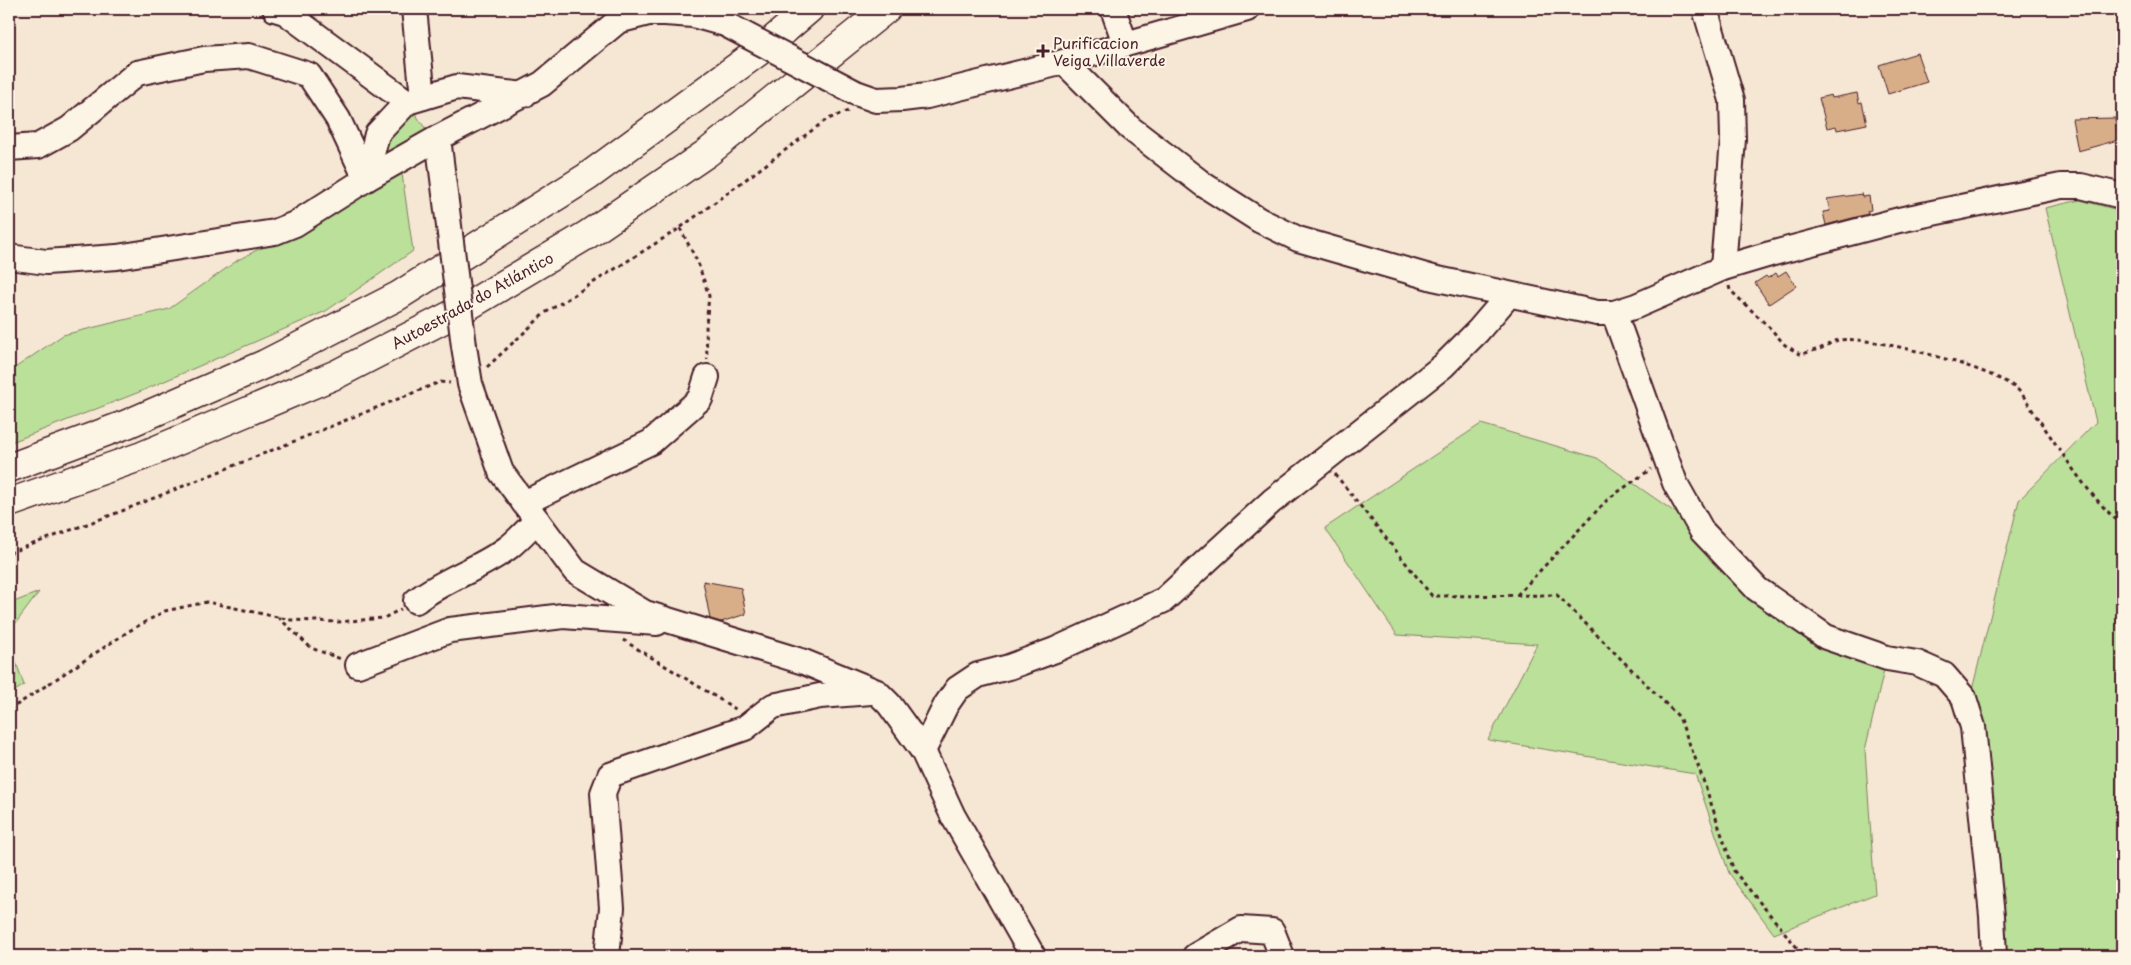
<svg xmlns="http://www.w3.org/2000/svg" width="2131" height="965" font-family="'Playpen Sans',sans-serif">
  <style>
    .green { fill: #bae09a; stroke: #828062 }
    .building { fill: #d8ae89; stroke: #4a1f2b }
    .lines { fill: none; stroke-linecap: round; stroke-linejoin: round }
    .minor-casing { stroke: #4a1f2b; stroke-width: 28 }
    .highway-casing { stroke: #4a1f2b; stroke-width: 31 }
    .path { stroke: #4a1f2b; stroke-width: 3; stroke-dasharray: 4 4; stroke-linecap: butt }
    .minor { stroke: #fcf5e5; stroke-width: 24 }
    .highway { stroke: #fcf5e5; stroke-width: 28 }
    .minor-bridge-casing { stroke: #4a1f2b; stroke-width: 28; stroke-linecap: butt }
    .minor-bridge { stroke: #fcf5e5; stroke-width: 24 }
    .poi-dot { fill: #4a1f2b; stroke: #fcf5e5; stroke-width: 2 }
    .labels { text-anchor: middle; dominant-baseline: central; stroke-width: 4; stroke-linejoin: round; paint-order: stroke }
    .poi-label { font-size: 15px; fill: #4a1f2b; stroke: #fcf5e5; text-anchor: start }
    .street-label { font-size: 15px; fill: #4a1f2b; stroke: #fcf5e5 }
  </style>
  <rect width="100%" height="100%" fill="#f5e7d3"/>
  <filter id="ink" filterUnits="userSpaceOnUse"><feTurbulence type="fractalNoise" baseFrequency=".02" numOctaves="2"/><feDisplacementMap in="SourceGraphic" scale="10" xChannelSelector="R" yChannelSelector="G"/><feConvolveMatrix kernelMatrix="1 2 1 2 8 2 1 2 1" color-interpolation-filters="sRGB"/></filter>
  <g filter="url(#ink)">
    <g class="green">
      <polygon points="2116,9 2122,9 2122,56"/>
      <polygon points="412,109 427,131 386,155 383,138"/>
      <polygon points="402,174 413,251 326,311 137,393 9,443 9,372 63,335 169,309 238,260"/>
      <polygon points="2080,200 2122,211 2122,956 2002,956 1972,690 2019,500 2096,422 2045,208"/>
      <polygon points="1481,424 1597,458 1702,531 1757,589 1887,658 1865,750 1875,894 1774,934 1729,873 1695,774 1488,740 1537,644 1397,635 1325,528"/>
      <polygon points="39,592 9,632 9,604"/>
      <polygon points="9,642 24,685 9,695"/>
    </g>
    <g class="building">
      <polygon points="1917,53 1927,82 1888,94 1879,65"/>
      <polygon points="1857,93 1859,103 1862,102 1867,124 1837,130 1836,126 1827,128 1819,98 1831,95 1832,98"/>
      <polygon points="2115,118 2118,140 2078,151 2072,119"/>
      <polygon points="1862,194 1863,197 1869,196 1871,210 1867,211 1868,214 1826,225 1823,212 1830,211 1827,199"/>
      <polygon points="1786,271 1796,286 1769,304 1755,283 1766,276 1768,278 1776,273 1778,276"/>
      <polygon points="703,581 741,588 746,614 721,622 710,619"/>
    </g>
    <g class="lines">
      <defs>
        <g id="minor">
          <polyline points="275,9 285,12 407,102"/>
          <polyline points="414,9 423,97"/>
          <polyline points="1113,9 1125,43"/>
          <polyline points="1705,9 1732,100 1733,139 1723,268"/>
          <polyline points="1064,62 1130,128 1204,185 1259,220 1298,239 1433,278 1597,313 1614,313 1636,306 1723,268 1770,254 1899,220 2061,186 2081,186 2122,196"/>
          <polyline points="856,93 876,100 902,99 927,96 1064,62 1247,9"/>
          <polyline points="438,138 450,234"/>
          <polyline points="9,148 38,146 69,129 137,73 204,59 249,56 309,75 338,119 366,179"/>
          <polyline points="366,179 377,134 407,102 457,87 524,95"/>
          <polyline points="9,257 46,262 117,257 275,232 295,224 366,179 438,138 542,84 618,21 649,13 665,13 693,15 725,24"/>
          <polyline points="1614,313 1675,483 1702,531 1757,589 1826,637 1887,658 1917,663 1944,675 1964,698 1973,727 1992,916 1994,956"/>
          <polyline points="464,346 470,384 501,472 575,571 645,613 804,662 877,692 889,704 923,751 953,816 1033,956"/>
          <polyline points="524,503 651,442 700,399 707,377"/>
          <path d="M 416,601 C 444,579 480,569 509,547 C 519,539 528,529 537,520"/>
          <polyline points="358,665 450,630 563,616 657,623"/>
          <polyline points="923,751 946,705 957,689 978,675 1009,667 1055,650 1164,600 1272,501 1443,366 1478,331 1508,296"/>
          <polyline points="607,956 612,908 603,793 610,775 745,728 773,706 820,696 871,692"/>
          <polyline points="1195,956 1241,929 1272,931 1282,956"/>
        </g>
        <g id="highway">
          <polyline points="9,468 127,424 265,364 398,296 587,177 766,46 809,9"/>
          <polyline points="9,503 142,456 337,374 463,309 587,235 707,153 886,9"/>
        </g>
      </defs>
      <use href="#minor" class="minor-casing"/>
      <use href="#highway" class="highway-casing"/>
      <g class="path">
        <polyline points="680,228 698,263 709,296 706,325 707,359"/>
        <path d="M 1729,286 L 1730,290 L 1770,328 L 1785,345 L 1800,354 C 1806,353 1813,351 1819,349 C 1826,347 1832,341 1839,340 C 1871,335 1992,368 2017,389 C 2026,397 2032,411 2039,420 C 2062,452 2092,502 2122,524"/>
        <polyline points="487,367 545,313 680,228 826,120 848,111"/>
        <polyline points="1335,474 1432,596 1557,595 1679,717 1699,768 1734,871 1804,956"/>
        <polyline points="9,553 122,511 440,382 450,383"/>
        <polyline points="1517,595 1608,499 1651,469"/>
        <polyline points="278,617 311,648 341,659"/>
        <polyline points="623,640 737,710"/>
        <polyline points="9,710 129,631 165,611 207,602 291,620 338,622 384,618 401,609"/>
      </g>
      <use href="#minor" class="minor"/>
      <use href="#highway" class="highway"/>
      <defs>
        <g id="minor-bridge">
          <polyline points="725,24 856,93"/>
          <polyline points="450,234 464,346"/>
        </g>
      </defs>
      <use href="#minor-bridge" class="minor-bridge-casing"/>
      <use href="#minor-bridge" class="minor-bridge"/>
    </g>
  </g>
  <path class="poi-dot" d="M1040.5 43.5h5v5h5v5h-5v5h-5v-5h-5v-5h5z"/>
  <g class="labels">
    <g class="poi-label">
      <text x="1053" y="42">Purificacion<tspan x="1053" dy="17">Veiga Villaverde</tspan></text>
    </g>
    <g class="street-label">
      <text transform="translate(472 300) rotate(-29)">Autoestrada do Atlántico</text>
    </g>
  </g>
  <rect width="2131" height="965" fill="none" stroke="#fcf5e5" stroke-width="30"/>
  <rect x="15" y="15" width="2101" height="935" fill="none" stroke="#4a1f2b" stroke-width="2" filter="url(#ink)"/>
</svg>
